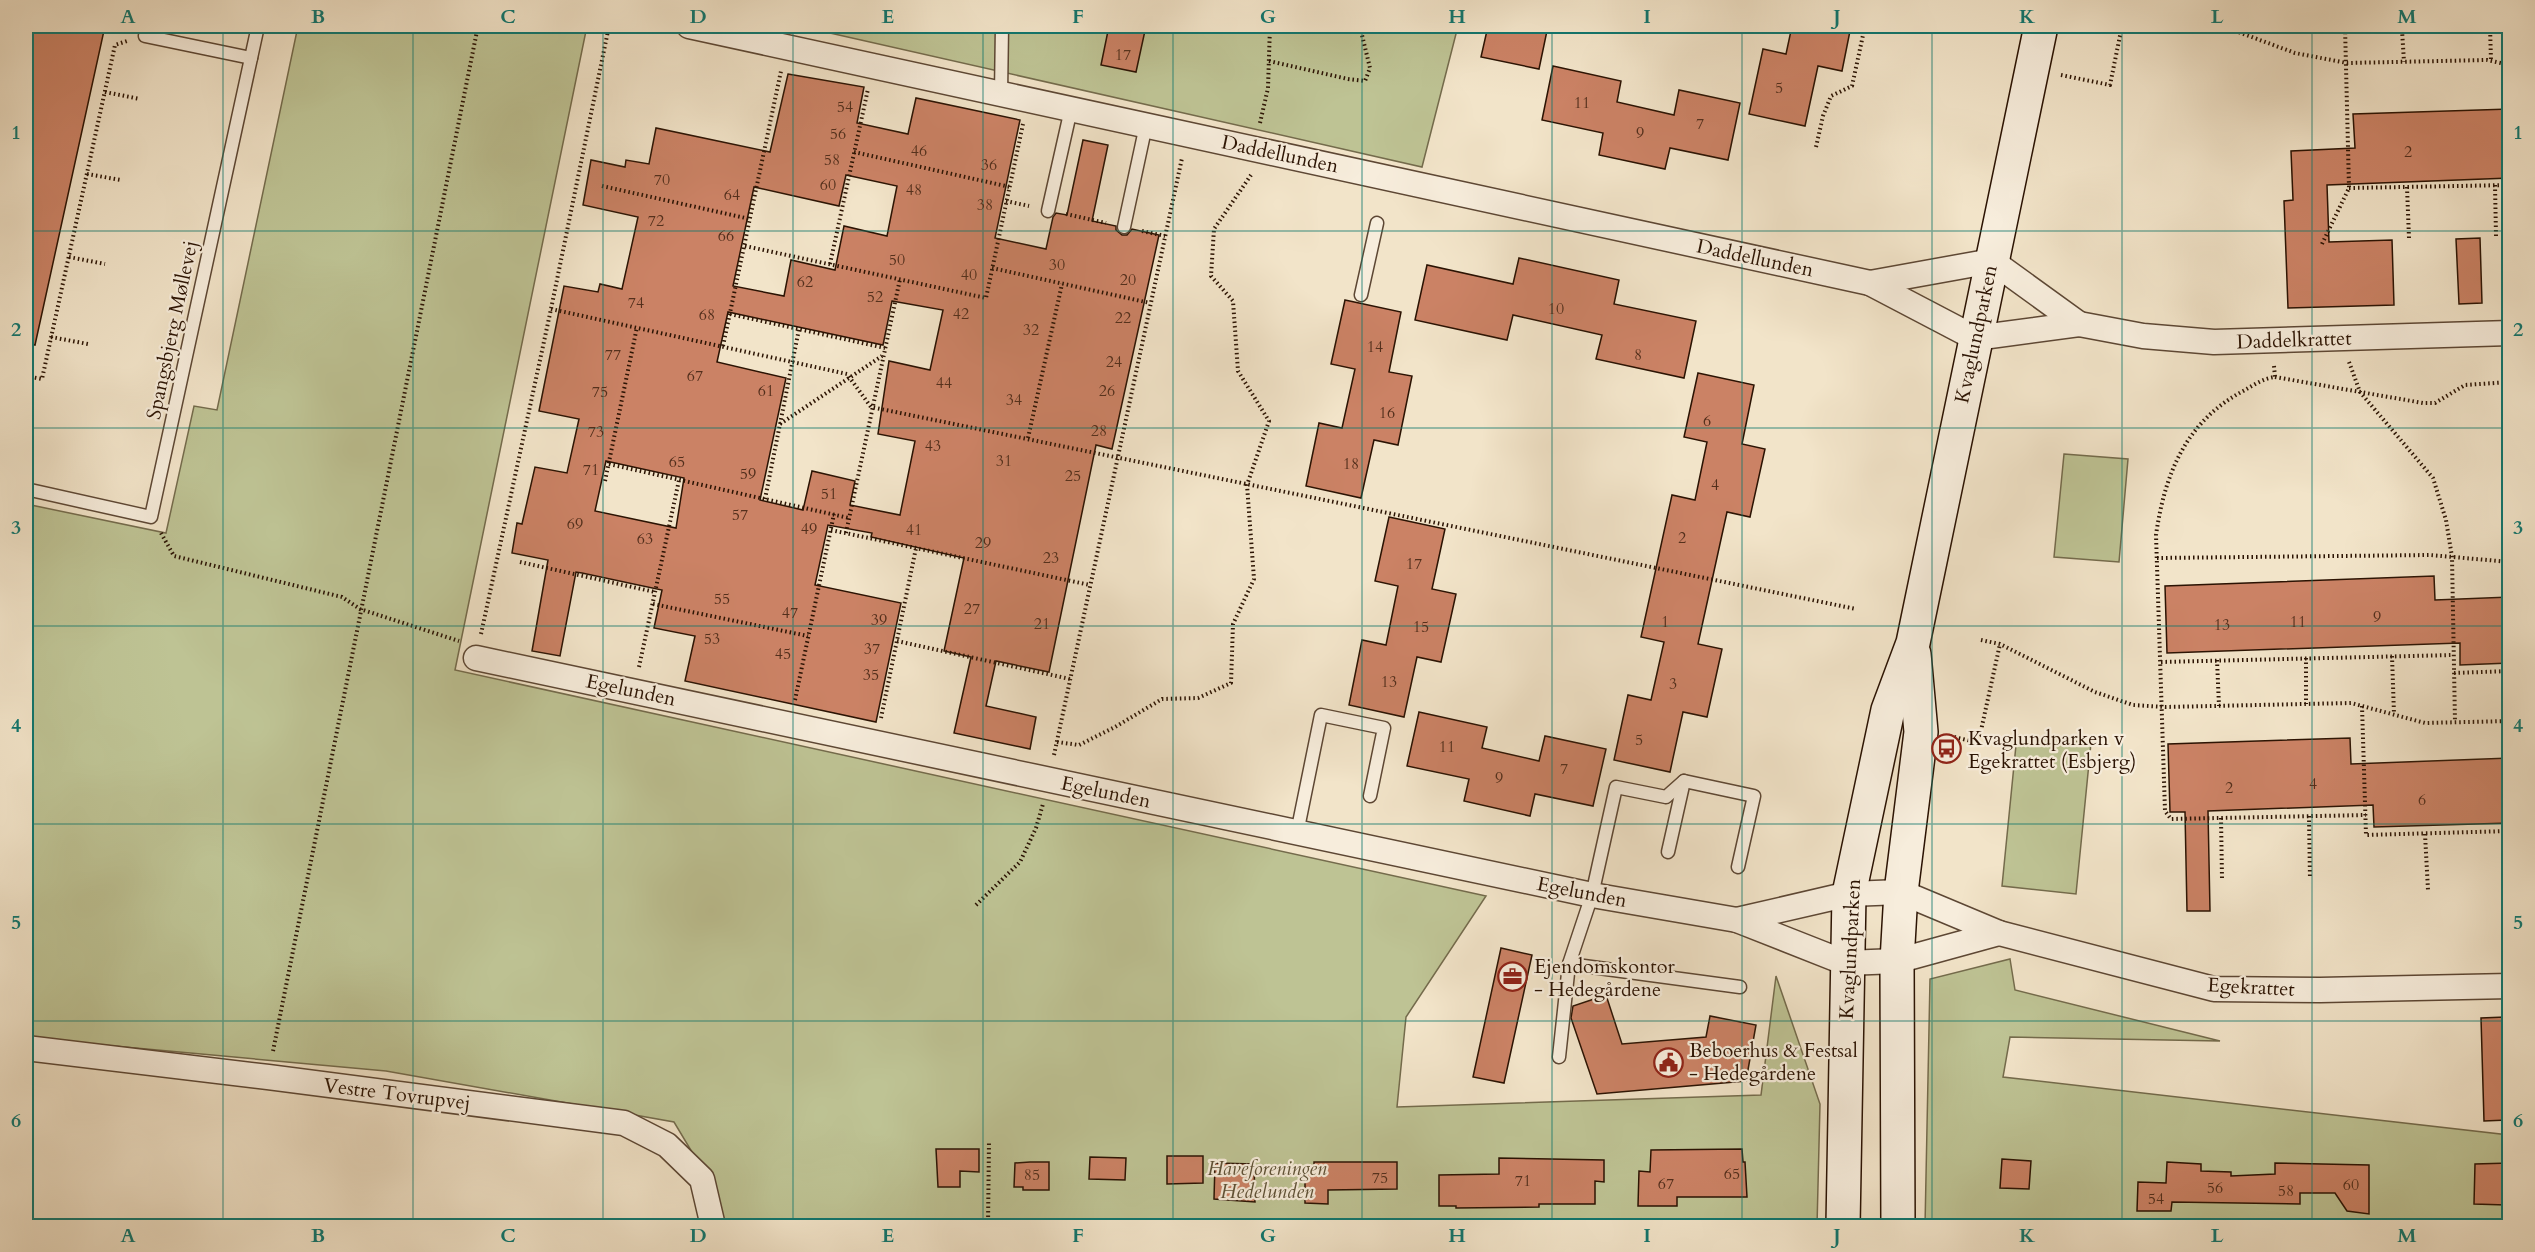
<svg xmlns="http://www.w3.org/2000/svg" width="2535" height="1252" font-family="Cardo,serif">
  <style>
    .green { fill: #bec394; stroke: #746b4c; stroke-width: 1.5 }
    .building { fill: #cb8265; stroke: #2b1303; stroke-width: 1.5; fill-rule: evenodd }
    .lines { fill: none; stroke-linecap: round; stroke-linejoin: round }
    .lane-casing { stroke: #5d4734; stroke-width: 15 }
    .street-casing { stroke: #5d4734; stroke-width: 27 }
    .secondary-casing { stroke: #2b1303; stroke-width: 36 }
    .path { stroke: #2b1303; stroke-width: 4; stroke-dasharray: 1.5 3; stroke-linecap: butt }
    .lane { stroke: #f7eddc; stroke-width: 12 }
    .street { stroke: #f7eddc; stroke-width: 24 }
    .secondary { stroke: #f7eddc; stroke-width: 33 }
    .grid { fill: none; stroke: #0f766e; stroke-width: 1.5; stroke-opacity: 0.55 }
    .labels { text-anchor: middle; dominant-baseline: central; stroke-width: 4.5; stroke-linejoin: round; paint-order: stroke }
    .number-label { font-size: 16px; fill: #532f1c }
    .street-label { font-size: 20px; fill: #2b1303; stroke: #f7eddc }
    .poi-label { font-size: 20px; fill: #2b1303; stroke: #f7eddc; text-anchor: start }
    .park-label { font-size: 20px; font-style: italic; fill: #5e5136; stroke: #f7eddc }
    .neatline { fill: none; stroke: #0f766e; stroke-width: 2 }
    .grid-label { font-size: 20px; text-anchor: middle; font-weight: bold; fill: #0f766e }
  </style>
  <rect width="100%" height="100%" fill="#f2e4c9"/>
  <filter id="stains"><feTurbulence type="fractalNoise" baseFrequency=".00333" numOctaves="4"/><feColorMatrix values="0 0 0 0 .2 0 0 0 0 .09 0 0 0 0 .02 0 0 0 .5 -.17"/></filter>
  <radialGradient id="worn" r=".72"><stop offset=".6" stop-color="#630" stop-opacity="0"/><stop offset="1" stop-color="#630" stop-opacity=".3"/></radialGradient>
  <g class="green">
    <polygon points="298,26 587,26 455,670 1486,896 1406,1017 1397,1107 1761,1095 1776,976 1820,1104 1817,1226 720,1226 710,1182 674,1122 386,1071 26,1038 26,504 166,533 194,406 217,410"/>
    <polygon points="799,26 1458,26 1422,167"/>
    <polygon points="2064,454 2128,459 2119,562 2054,557"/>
    <polygon points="2017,735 2091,743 2076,894 2002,886"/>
    <polygon points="2010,959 2015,990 2220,1041 2010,1037 2003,1077 2509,1135 2509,1226 1925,1226 1930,979"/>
  </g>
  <g class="building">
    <polygon points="26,26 105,26 35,345 26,343"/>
    <polygon points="1109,26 1146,26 1136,72 1101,65"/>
    <polygon points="1488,26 1548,26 1539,69 1481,57"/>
    <polygon points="1792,26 1851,26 1842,71 1818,66 1805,126 1749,114 1763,49 1786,54"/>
    <polygon points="1553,66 1621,81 1617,102 1674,115 1679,90 1740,103 1728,160 1670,148 1665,169 1599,155 1603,133 1542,120"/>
    <path d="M 788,74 L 864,87 L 857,123 L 908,134 L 916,98 L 1020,120 L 995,238 L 1046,249 L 1053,217 L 1056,213 L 1067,215 L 1083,140 L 1108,145 L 1092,221 L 1116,226 L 1116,230 L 1122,235 L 1127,235 L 1132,229 L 1159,235 L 1112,449 L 1096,445 L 1049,672 L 996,661 L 986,706 L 1036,717 L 1030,749 L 954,733 L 971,657 L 944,651 L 964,558 L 871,537 L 872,533 L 828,525 L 815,585 L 901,603 L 876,722 L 685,681 L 695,636 L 654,628 L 662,590 L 582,573 L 576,572 L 560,656 L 532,651 L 548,560 L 512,553 L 517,523 L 522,524 L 535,467 L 567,473 L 579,419 L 539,411 L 564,286 L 598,292 L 600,284 L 622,289 L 638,217 L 583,205 L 591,160 L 625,167 L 626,160 L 649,164 L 656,128 L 770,152 ZM 846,175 L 897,186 L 887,236 L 844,226 L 835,270 L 791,260 L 784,296 L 733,286 L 754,187 L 839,206 ZM 892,301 L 943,310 L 930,370 L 889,361 L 878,434 L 915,441 L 900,515 L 850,505 L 855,481 L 812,471 L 803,510 L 760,500 L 786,378 L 717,362 L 728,312 L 883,345 ZM 606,461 L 684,478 L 676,528 L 595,511 Z"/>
    <polygon points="2510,109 2510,178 2327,185 2329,242 2392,240 2394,305 2288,308 2284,201 2293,200 2291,151 2355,148 2353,114"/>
    <polygon points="2480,238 2482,303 2459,304 2456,239"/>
    <polygon points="1519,258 1619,280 1614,304 1696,321 1684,378 1596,359 1602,335 1513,315 1507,340 1415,320 1427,265 1513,284"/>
    <polygon points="1345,300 1401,312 1389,372 1412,376 1398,445 1374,440 1361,498 1306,486 1319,423 1342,428 1355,369 1331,364"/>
    <polygon points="1698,373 1754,385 1742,444 1765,449 1750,517 1727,512 1698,644 1722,649 1707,717 1683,712 1670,772 1614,760 1628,695 1651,700 1664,642 1641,637 1672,495 1695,500 1707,442 1684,437"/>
    <polygon points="1389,517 1445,529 1432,589 1456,594 1441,662 1417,657 1404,717 1349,705 1362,640 1386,645 1398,586 1375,581"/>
    <polygon points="2434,576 2435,600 2510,597 2510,663 2460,665 2460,643 2167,653 2165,586"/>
    <polygon points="1419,712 1487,727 1482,748 1539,761 1545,736 1606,749 1593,806 1535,794 1530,816 1464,801 1469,779 1407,766"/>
    <polygon points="2350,738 2351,764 2510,758 2510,823 2374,827 2373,805 2208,811 2210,911 2187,911 2185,812 2170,812 2168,744"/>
    <polygon points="1501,948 1532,955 1504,1083 1473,1077"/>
    <polygon points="1606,995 1622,1044 1706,1037 1710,1016 1756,1025 1746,1081 1597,1094 1571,1018 1573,1006"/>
    <polygon points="2505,1017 2507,1120 2484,1121 2481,1018"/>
    <polygon points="936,1149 979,1149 979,1172 960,1171 960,1187 938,1187"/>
    <polygon points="1742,1149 1743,1162 1745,1162 1747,1197 1677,1197 1677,1206 1638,1206 1639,1171 1650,1172 1651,1150"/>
    <polygon points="1167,1156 1203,1156 1203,1183 1167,1184"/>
    <polygon points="1090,1157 1126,1158 1125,1180 1089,1179"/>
    <polygon points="1499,1158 1604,1160 1604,1182 1595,1181 1595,1204 1539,1204 1539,1207 1456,1208 1456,1206 1439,1206 1439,1175 1499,1174"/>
    <polygon points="2002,1159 2031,1161 2029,1189 2000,1188"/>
    <polygon points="1030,1162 1049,1162 1049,1190 1023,1190 1023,1187 1014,1187 1015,1163"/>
    <polygon points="1314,1162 1397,1162 1397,1189 1328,1190 1328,1204 1305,1203 1305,1170 1314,1170"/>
    <polygon points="2167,1162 2201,1164 2201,1171 2231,1172 2231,1176 2275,1174 2275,1163 2369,1165 2369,1214 2347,1211 2335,1193 2300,1193 2300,1204 2172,1202 2171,1211 2137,1211 2138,1182 2166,1183"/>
    <polygon points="1215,1163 1254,1164 1255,1202 1214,1199"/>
    <polygon points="2510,1163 2510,1192 2506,1192 2506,1205 2474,1204 2475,1164"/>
  </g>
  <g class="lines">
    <defs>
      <g id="lane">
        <polyline points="147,26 145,36 251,58"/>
        <polyline points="1001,94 1002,26"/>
        <polyline points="1048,211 1071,109"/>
        <polyline points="1124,227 1146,125"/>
        <polyline points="1361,295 1377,223"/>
        <polyline points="26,489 151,517 258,26"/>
        <polyline points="1297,833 1321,715 1384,728 1370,796"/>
        <polyline points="1668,852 1684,781"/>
        <polyline points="1569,964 1740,987"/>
        <polyline points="1559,1057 1569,964 1592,895 1616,787 1666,797 1684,781 1754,796 1738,867"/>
      </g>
      <g id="street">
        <polyline points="689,26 1870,283"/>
        <polygon points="1992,261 2079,324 1975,338 1870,283"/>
        <polyline points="2079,324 2143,336 2214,342 2510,333"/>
        <polyline points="476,658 1592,895 1737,920"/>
        <polygon points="1901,892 1999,933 1897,961 1846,963 1737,920 1849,894"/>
        <polyline points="1999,933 2214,989 2320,990 2510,986"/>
        <polyline points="26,1048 268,1077 624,1123 667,1145 702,1179 713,1226"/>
      </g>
      <g id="secondary">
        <polyline points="1843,1226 1849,894 1888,710 1913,643 2041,26"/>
        <polyline points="1898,1226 1897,961 1901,892 1921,732 1914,654"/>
      </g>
    </defs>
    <use href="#lane" class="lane-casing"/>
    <use href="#street" class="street-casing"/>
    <use href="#secondary" class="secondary-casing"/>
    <g class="path">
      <polyline points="2222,26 2295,53 2347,63 2487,60 2510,65"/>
      <polyline points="2490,26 2491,61"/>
      <polyline points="2402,30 2404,62"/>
      <polyline points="2346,32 2498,26"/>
      <polyline points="1269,61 1348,79 1365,81 1370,68 1361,31 1357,26"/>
      <polyline points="2061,75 2110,85 2122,26"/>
      <polyline points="105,92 140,99"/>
      <polyline points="1260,123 1268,88 1270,26"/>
      <polyline points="1816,147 1823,116 1831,96 1852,86 1865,26"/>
      <polyline points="854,152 1010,187"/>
      <polyline points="87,174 121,180"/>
      <polyline points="2495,185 2496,236"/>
      <polyline points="602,186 750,219"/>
      <polyline points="2407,187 2409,238"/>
      <polyline points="2349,188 2510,185"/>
      <polyline points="1006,201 1029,206"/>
      <polyline points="1066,214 1106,223"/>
      <polyline points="1142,231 1165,236"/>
      <polyline points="2322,244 2349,188 2345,26"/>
      <polyline points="745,246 986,298 1023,124"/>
      <polyline points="69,257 105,264"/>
      <polyline points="830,264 868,89"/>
      <polyline points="992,268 1150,303"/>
      <polyline points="551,309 847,374 871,407 1856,609"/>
      <polyline points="730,314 885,348"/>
      <polyline points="51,337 88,344"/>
      <polyline points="723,346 781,71"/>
      <polyline points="2349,362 2360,392 2433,478 2446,520 2452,557 2455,722"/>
      <path d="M 2274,366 L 2275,377 C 2264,378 2254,385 2245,390 C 2187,420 2165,472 2156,535 L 2165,811 L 2171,819 L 2366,815"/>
      <polyline points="26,376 42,379 115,45 127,41"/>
      <polyline points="2275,377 2423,403 2435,403 2465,385 2510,382"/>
      <polyline points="780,424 799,329"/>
      <polyline points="1028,438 1062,284"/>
      <polyline points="609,464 849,518"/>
      <polyline points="605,481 637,327"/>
      <polyline points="765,499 780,424 882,356"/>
      <polyline points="831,530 1090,585"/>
      <polyline points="161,533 174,556 342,597 360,609 459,641"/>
      <polyline points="846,533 900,279"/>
      <polyline points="2157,558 2430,555 2510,562"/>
      <polyline points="520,562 655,592"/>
      <polyline points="653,604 808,636"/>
      <polyline points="481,634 551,309 609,26"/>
      <polyline points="1981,640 2000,644 2095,692 2133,705 2165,707 2351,703 2425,723 2510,721"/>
      <polyline points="897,641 1070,679"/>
      <polyline points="2392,656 2394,714"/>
      <polyline points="2306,658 2306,704"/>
      <polyline points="2217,660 2219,706"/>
      <polyline points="2161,662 2453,655"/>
      <polyline points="639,667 679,480"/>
      <polyline points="2508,672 2508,721"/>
      <polyline points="2454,673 2510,671"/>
      <polyline points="795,700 834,514"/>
      <polyline points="2362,706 2366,835 2510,831"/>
      <polyline points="881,718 916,548"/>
      <polyline points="1950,736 1971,741 1980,735 2000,644"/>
      <polyline points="1057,742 1079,745 1115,727 1162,699 1198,698 1231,683 1233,624 1254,579 1247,485 1269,421 1238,371 1233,301 1211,276 1214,229 1251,175"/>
      <polyline points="1054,755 1182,158"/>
      <polyline points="2309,816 2310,879"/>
      <polyline points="2221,818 2222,878"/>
      <polyline points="2425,834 2428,890"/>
      <polyline points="976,905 1020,862 1036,828 1043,804"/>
      <polyline points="273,1051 478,26"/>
      <polyline points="988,1226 989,1141"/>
    </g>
    <use href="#lane" class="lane"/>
    <use href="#street" class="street"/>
    <use href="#secondary" class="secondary"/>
  </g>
  <path class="grid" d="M 223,26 L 223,1226M 413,26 L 413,1226M 603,26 L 603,1226M 793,26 L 793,1226M 983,26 L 983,1226M 1173,26 L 1173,1226M 1362,26 L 1362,1226M 1552,26 L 1552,1226M 1742,26 L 1742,1226M 1932,26 L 1932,1226M 2122,26 L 2122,1226M 2312,26 L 2312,1226M 26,231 L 2510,231M 26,428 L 2510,428M 26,626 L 2510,626M 26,824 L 2510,824M 26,1021 L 2510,1021"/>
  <defs>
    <symbol id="bus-ring" viewBox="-11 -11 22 22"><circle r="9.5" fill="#f7eddc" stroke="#8f2418" stroke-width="1.5"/><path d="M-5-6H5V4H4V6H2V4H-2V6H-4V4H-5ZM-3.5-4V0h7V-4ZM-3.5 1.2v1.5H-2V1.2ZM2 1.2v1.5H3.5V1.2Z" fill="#8f2418"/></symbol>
    <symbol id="office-ring" viewBox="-11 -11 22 22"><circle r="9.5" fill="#f7eddc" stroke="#8f2418" stroke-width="1.5"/><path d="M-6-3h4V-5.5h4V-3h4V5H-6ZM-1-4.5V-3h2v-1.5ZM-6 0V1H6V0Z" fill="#8f2418"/></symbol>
    <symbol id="civic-ring" viewBox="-11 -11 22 22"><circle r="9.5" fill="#f7eddc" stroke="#8f2418" stroke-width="1.5"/><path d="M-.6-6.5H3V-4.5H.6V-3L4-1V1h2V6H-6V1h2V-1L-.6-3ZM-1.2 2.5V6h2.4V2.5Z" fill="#8f2418"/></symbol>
  </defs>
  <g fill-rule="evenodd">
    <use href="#bus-ring" x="1930" y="732" width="33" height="33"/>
    <use href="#office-ring" x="1496" y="960" width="33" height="33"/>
    <use href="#civic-ring" x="1652" y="1046" width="33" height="33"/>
  </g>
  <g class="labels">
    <g class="number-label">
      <text x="1123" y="55">17</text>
      <text x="1779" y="88">5</text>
      <text x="1582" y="103">11</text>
      <text x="845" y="107">54</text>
      <text x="1700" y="124">7</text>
      <text x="1640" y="133">9</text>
      <text x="838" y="134">56</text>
      <text x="919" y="151">46</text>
      <text x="2408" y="152">2</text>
      <text x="832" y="160">58</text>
      <text x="989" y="165">36</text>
      <text x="662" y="180">70</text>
      <text x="828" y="185">60</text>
      <text x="914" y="190">48</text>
      <text x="732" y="195">64</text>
      <text x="985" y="205">38</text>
      <text x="656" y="221">72</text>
      <text x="726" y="236">66</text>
      <text x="897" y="260">50</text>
      <text x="1057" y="265">30</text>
      <text x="969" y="275">40</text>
      <text x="1128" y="280">20</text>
      <text x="805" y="282">62</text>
      <text x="875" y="297">52</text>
      <text x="636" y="303">74</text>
      <text x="1556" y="309">10</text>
      <text x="961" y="314">42</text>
      <text x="707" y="315">68</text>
      <text x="1123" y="318">22</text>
      <text x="1031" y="330">32</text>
      <text x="1375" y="347">14</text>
      <text x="613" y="355">77</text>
      <text x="1638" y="355">8</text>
      <text x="1114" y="362">24</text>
      <text x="695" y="376">67</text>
      <text x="944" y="383">44</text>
      <text x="766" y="391">61</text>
      <text x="1107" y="391">26</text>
      <text x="600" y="392">75</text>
      <text x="1014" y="400">34</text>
      <text x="1387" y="413">16</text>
      <text x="1707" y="421">6</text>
      <text x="1099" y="431">28</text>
      <text x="596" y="432">73</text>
      <text x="933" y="446">43</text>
      <text x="1004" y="461">31</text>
      <text x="677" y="462">65</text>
      <text x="1351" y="464">18</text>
      <text x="591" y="470">71</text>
      <text x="748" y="474">59</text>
      <text x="1073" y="476">25</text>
      <text x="1715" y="485">4</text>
      <text x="829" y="494">51</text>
      <text x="740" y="515">57</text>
      <text x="575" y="524">69</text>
      <text x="809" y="529">49</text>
      <text x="914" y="530">41</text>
      <text x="1682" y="538">2</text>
      <text x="645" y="539">63</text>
      <text x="983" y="543">29</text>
      <text x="1051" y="558">23</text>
      <text x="1414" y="564">17</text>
      <text x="722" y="599">55</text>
      <text x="972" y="609">27</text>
      <text x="790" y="613">47</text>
      <text x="2377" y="617">9</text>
      <text x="879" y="620">39</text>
      <text x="1665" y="622">1</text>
      <text x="2298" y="622">11</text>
      <text x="1042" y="624">21</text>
      <text x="2222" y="625">13</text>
      <text x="1421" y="627">15</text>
      <text x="712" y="639">53</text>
      <text x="872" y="649">37</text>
      <text x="783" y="654">45</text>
      <text x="871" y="675">35</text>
      <text x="1389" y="682">13</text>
      <text x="1673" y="684">3</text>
      <text x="1639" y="740">5</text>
      <text x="1447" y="747">11</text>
      <text x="1564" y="769">7</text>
      <text x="1499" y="778">9</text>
      <text x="2313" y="784">4</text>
      <text x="2229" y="788">2</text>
      <text x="2422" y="800">6</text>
      <text x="1732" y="1174">65</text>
      <text x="1032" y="1175">85</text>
      <text x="1380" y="1178">75</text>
      <text x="1523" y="1181">71</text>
      <text x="1666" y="1184">67</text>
      <text x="2351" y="1185">60</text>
      <text x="2215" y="1188">56</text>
      <text x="2286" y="1191">58</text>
      <text x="2156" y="1199">54</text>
    </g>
    <g class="street-label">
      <text transform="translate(1280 154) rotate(12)">Daddellunden</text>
      <text transform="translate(1755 258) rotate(12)">Daddellunden</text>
      <text transform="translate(172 330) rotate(-78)">Spangsbjerg Møllevej</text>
      <text transform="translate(1976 334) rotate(-78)">Kvaglundparken</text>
      <text transform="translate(2294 340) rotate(-2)">Daddelkrattet</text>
      <text transform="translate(631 690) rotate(12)">Egelunden</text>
      <text transform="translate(1106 792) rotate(12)">Egelunden</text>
      <text transform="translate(1582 892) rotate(11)">Egelunden</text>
      <text transform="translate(1850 949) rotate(-87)">Kvaglundparken</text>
      <text transform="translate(2251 987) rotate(3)">Egekrattet</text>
      <text transform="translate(397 1094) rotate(7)">Vestre Tovrupvej</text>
    </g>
    <g class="poi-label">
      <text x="1968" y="738">Kvaglundparken v<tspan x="1968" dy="23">Egekrattet (Esbjerg)</tspan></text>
      <text x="1534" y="966">Ejendomskontor<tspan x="1534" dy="23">- Hedegårdene</tspan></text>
      <text x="1689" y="1050">Beboerhus &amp; Festsal<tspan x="1689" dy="23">- Hedegårdene</tspan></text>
    </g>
    <g class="park-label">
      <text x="1267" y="1168">Haveforeningen<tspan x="1267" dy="23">Hedelunden</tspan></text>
    </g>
  </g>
  <rect width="2535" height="1252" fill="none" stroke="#f2e4c9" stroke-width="66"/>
  <rect x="33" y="33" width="2469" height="1186" class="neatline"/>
  <g class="grid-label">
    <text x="128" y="23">A</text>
    <text x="318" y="23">B</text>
    <text x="508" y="23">C</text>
    <text x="698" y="23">D</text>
    <text x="888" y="23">E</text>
    <text x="1078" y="23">F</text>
    <text x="1268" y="23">G</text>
    <text x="1457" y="23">H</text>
    <text x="1647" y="23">I</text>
    <text x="1837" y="23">J</text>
    <text x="2027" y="23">K</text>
    <text x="2217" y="23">L</text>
    <text x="2407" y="23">M</text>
    <text x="16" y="139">1</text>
    <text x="2518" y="139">1</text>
    <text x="16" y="336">2</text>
    <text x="2518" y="336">2</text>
    <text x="16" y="534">3</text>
    <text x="2518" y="534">3</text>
    <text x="16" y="732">4</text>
    <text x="2518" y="732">4</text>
    <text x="16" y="929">5</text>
    <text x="2518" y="929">5</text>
    <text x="16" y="1127">6</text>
    <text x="2518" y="1127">6</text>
    <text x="128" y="1242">A</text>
    <text x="318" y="1242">B</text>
    <text x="508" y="1242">C</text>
    <text x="698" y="1242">D</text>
    <text x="888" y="1242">E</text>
    <text x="1078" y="1242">F</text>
    <text x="1268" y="1242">G</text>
    <text x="1457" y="1242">H</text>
    <text x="1647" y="1242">I</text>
    <text x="1837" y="1242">J</text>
    <text x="2027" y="1242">K</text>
    <text x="2217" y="1242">L</text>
    <text x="2407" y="1242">M</text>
  </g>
  <rect width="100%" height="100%" filter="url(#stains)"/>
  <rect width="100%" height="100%" fill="url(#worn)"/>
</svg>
